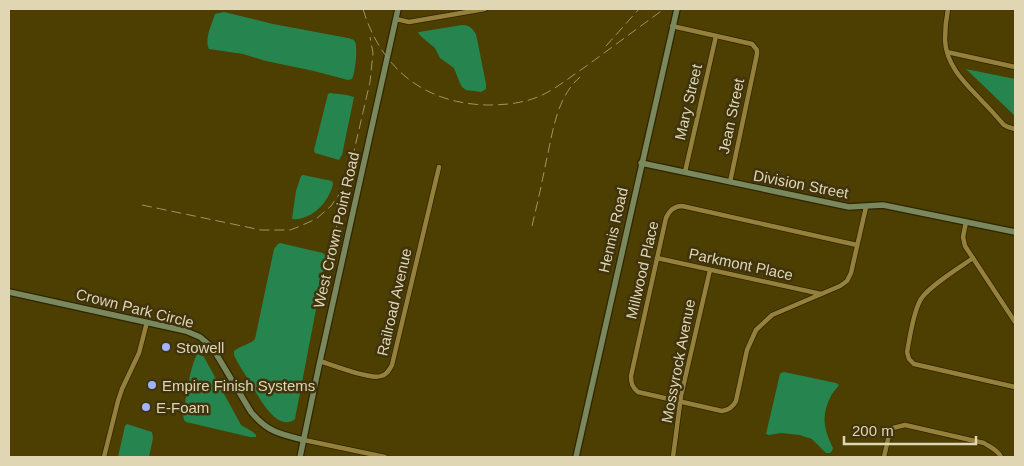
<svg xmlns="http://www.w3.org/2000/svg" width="1024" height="466" font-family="Helvetica,sans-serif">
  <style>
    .water { fill: #26854e }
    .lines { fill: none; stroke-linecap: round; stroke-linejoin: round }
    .street-casing { stroke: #2f2500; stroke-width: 6 }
    .secondary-casing { stroke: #2f2500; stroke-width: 8 }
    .street { stroke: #95813b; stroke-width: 4.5 }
    .secondary { stroke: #7a885d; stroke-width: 5.5 }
    .rail { stroke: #9f9365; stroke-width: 1; stroke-dasharray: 10 5; stroke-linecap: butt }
    .poi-dot { fill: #a1b3fd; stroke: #3f340e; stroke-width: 2 }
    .labels { text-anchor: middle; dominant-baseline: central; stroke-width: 5; stroke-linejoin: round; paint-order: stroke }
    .street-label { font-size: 15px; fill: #e0d6b3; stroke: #3f340e }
    .poi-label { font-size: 15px; fill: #e0d6b3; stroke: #3f340e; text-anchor: start }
  </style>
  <rect width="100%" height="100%" fill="#4d3e02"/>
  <g class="water">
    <path d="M 224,12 L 273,24 L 348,38 C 351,39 354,39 355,42 C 358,48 355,74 352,79 L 348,80 L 314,71 L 266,61 L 243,54 L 209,49 C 204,39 212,24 215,14 Z"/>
    <path d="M 462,25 C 469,25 472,28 476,34 L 486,84 L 486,89 L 481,92 L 466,90 L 462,87 L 459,81 L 454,68 L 440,58 L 435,48 L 424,39 L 418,33 L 419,32 Z"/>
    <polygon points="966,69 1015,79 1015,116"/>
    <polygon points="330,93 347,95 354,97 342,155 339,160 315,153 314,150 328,94"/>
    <path d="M 303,175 L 332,181 L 333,184 C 329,202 311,221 292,219 L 296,191 L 301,176 Z"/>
    <path d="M 280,243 L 323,253 L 325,255 L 326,257 L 295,419 C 277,434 257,394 250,382 C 244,373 238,364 234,355 L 234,351 C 241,345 250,345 255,339 L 274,249 L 278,244 Z"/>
    <path d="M 198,353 L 204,357 L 241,425 L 253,432 L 256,435 L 256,437 L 250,437 L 186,422 L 184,420 L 183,415 C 186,400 190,364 198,353 Z"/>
    <path d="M 784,372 L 836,383 L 839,385 C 837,388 834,391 832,394 C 821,415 823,427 833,448 L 832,451 L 830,453 L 826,453 L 812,439 L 800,435 L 781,433 L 769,435 L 766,434 L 780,374 L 781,373 Z"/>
    <polygon points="127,424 152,432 153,438 149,457 118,457 125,426"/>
  </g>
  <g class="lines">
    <defs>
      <g id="street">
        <path d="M 948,9 C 946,19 945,29 945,40 C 946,66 966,84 983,102 C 990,109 997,117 1004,125 L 1008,127 L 1015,129"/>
        <polyline points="396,19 409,22 485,9"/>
        <polyline points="672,26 752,44 757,50 757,54 730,182"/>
        <polyline points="947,52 1015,67"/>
        <polyline points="685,172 716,36"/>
        <polyline points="966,222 963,237 965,246 1015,322"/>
        <path d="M 857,245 L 682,206 C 674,206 669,211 666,218 L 631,376 C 631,383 632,387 638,392 L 722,411 C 729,410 733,407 736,401 L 747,350 L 756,330 L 772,315 L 840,286 L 847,281 L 851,273 L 866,207"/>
        <polyline points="657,258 821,294"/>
        <path d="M 973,258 C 959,268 929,286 921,299 C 913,312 910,337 907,352 L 909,359 L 914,364 L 1015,387"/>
        <path d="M 320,361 C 332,365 371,380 381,376 C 387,375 389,370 392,365 L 439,167"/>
        <polyline points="304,440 385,457"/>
        <polyline points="104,457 118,401 122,389 139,353 147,322"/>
        <polyline points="673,457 681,396 710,270"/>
        <path d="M 884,457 L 889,435 L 893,428 L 905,425 L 984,443 C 990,447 998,450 1001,457"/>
      </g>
      <g id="secondary">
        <polyline points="641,163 849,207 883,205 1015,232"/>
        <path d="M 9,292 L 186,331 L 200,337 L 212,347 L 251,412 C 268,432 279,434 304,440"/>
        <polyline points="300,457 320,361 398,9"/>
        <polyline points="576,457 677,9"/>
      </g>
    </defs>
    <use href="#street" class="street-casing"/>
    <use href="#secondary" class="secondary-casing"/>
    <use href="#street" class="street"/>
    <use href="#secondary" class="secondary"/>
    <g class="rail">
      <path d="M 363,9 C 381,69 425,104 488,105 C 506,105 524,103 540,96 C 556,89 570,77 585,67 C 611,48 638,28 664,9"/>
      <polyline points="606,46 639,9"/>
      <polyline points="142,205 261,230 290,230 298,227 316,219 331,206 341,192 349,171"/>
      <path d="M 532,226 C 537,205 542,183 546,162 C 553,132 556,98 580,77"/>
      <polyline points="332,246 370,82 373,53 370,37"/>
    </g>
  </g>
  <g class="poi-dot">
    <circle cx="166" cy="347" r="5"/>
    <circle cx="152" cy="385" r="5"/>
    <circle cx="146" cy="407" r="5"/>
  </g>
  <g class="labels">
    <g class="street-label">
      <text transform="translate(688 102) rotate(-77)">Mary Street</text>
      <text transform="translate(731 116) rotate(-78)">Jean Street</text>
      <text transform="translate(801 184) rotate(11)">Division Street</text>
      <text transform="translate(336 230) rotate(-77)">West Crown Point Road</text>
      <text transform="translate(613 230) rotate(-77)">Hennis Road</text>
      <text transform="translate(741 264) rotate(12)">Parkmont Place</text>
      <text transform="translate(642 270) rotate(-77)">Millwood Place</text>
      <text transform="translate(394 302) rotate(-77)">Railroad Avenue</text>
      <text transform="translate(135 308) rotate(14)">Crown Park Circle</text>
      <text transform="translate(678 361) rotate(-79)">Mossyrock Avenue</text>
    </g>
    <g class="poi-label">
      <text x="176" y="347">Stowell</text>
      <text x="162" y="385">Empire Finish Systems</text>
      <text x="156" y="407">E-Foam</text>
    </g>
  </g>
  <rect width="1024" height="466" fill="none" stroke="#e0d6b3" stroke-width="20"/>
  <path d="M844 436v8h132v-8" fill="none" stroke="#e0d6b3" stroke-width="2.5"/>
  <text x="852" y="436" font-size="15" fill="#e0d6b3" stroke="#3f340e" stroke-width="4" paint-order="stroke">200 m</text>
</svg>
